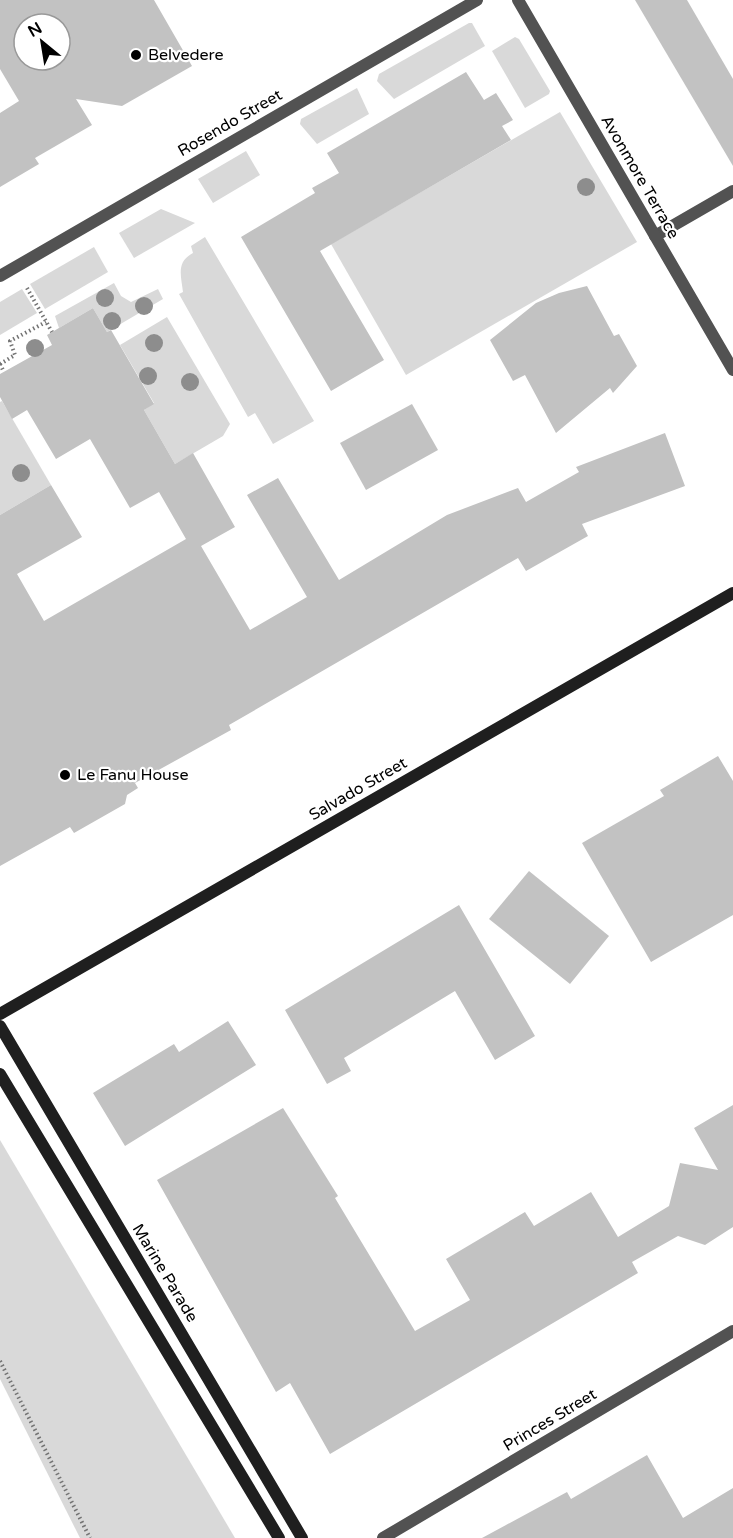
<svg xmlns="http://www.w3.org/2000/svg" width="733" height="1538" font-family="'Varela Round',sans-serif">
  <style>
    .green { fill: #d9d9d9 }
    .building { fill: #c2c2c2; fill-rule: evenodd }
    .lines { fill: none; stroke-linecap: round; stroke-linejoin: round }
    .path { stroke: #747474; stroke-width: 4; stroke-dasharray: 1.5 3; stroke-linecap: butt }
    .lane { stroke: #525252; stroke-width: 12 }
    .street { stroke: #525252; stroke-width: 12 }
    .secondary { stroke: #1f1f1f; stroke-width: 12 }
    .tree { fill: #8d8d8d }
    .poi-dot { fill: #000; stroke: #fff; stroke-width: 2 }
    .labels { text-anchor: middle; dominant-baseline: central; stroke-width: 4.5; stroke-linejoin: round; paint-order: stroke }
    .poi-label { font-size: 16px; fill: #000; stroke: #fff; text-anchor: start }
    .street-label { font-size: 16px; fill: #000; stroke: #fff }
  </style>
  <rect width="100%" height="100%" fill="#fff"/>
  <g class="green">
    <polygon points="469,23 472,23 485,46 394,99 377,81 379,74"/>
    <polygon points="515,37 519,39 550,91 549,94 525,108 492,51"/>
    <polygon points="357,88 369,114 317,144 300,124 301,119"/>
    <polygon points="560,112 637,242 406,375 331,244"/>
    <polygon points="246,151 260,175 213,203 198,179"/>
    <polygon points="161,209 195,223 134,258 119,233"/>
    <path d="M 205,237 L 314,421 L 273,444 L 255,413 L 248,417 L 179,294 L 183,292 C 181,275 176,262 193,253 L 191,246 Z"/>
    <polygon points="94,247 108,272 45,309 30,284"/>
    <polygon points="114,283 121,296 131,302 158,289 163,299 107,332 93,308 59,328 55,316"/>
    <polygon points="22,289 37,313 0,335 0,302"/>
    <polygon points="167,317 230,424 223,436 175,464 144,410 154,403 120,345"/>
    <polygon points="2,401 51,485 0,515 0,402"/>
    <polygon points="0,1140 235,1538 80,1538 0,1379"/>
  </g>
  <g class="building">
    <path d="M 0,0 L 154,0 L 192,66 L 122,106 L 76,99 L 92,125 L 35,158 L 39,164 L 0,187 L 0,113 L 19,101 L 0,69 ZM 24,24 L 60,24 L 60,60 L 24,60 Z"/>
    <polygon points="635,0 687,0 733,79 733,166"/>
    <polygon points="466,72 484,100 496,93 513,120 502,126 511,140 320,251 384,360 331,391 241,237 315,193 312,188 339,173 327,153"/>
    <polygon points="587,286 614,336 619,334 637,366 613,393 610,388 556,433 525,375 513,381 490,340 536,303 559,293"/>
    <polygon points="93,308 107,332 111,330 154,404 144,410 175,464 193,453 235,527 201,546 250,630 307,597 247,495 278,478 339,580 447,515 518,488 526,502 579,472 576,467 665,433 685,486 582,524 588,536 526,571 518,558 229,725 231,730 135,783 138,788 127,795 125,804 74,833 70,827 0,866 0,515 51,485 82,537 17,574 44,621 186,539 159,492 130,508 90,439 56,459 27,410 12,419 0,397 0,374 52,345 47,335"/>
    <polygon points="412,404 438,450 366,490 340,443"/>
    <polygon points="718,756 733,781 733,915 651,962 582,843 664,796 660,790"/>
    <polygon points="529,871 609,936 570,984 489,919"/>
    <polygon points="459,905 535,1036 495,1060 455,991 344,1058 351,1071 327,1084 285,1010"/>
    <polygon points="228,1021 256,1065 125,1146 93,1093 174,1044 179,1052"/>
    <polygon points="733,1105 733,1227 705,1245 678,1236 632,1262 638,1273 330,1454 290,1383 276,1392 157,1180 283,1108 338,1196 335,1198 415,1331 470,1300 446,1259 525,1212 534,1226 591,1192 618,1237 669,1206 680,1163 718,1170 694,1128"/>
    <polygon points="647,1455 683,1518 733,1488 733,1538 482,1538 567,1492 571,1499"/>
  </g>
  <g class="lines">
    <g class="path">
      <polyline points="27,288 52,332"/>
      <polyline points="0,364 15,355 10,341 46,322"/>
      <polyline points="0,364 4,372"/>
      <polyline points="0,1361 90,1538"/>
    </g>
    <polyline class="lane" points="655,236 733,191"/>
    <g class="street">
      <polyline points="518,0 733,370"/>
      <polyline points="0,276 477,0"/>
      <polyline points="383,1538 733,1331"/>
    </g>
    <g class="secondary">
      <polyline points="0,1014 733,593"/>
      <polyline points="0,1026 302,1538"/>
      <polyline points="0,1074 279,1538"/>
    </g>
  </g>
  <g class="tree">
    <circle cx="586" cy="187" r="9"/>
    <circle cx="105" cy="298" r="9"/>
    <circle cx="144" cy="306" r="9"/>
    <circle cx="112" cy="321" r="9"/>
    <circle cx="154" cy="343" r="9"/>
    <circle cx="35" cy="348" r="9"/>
    <circle cx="148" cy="376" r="9"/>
    <circle cx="190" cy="382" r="9"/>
    <circle cx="21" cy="473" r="9"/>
  </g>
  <g class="poi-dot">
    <circle cx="136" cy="55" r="6"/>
    <circle cx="65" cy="775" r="6"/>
  </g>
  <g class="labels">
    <g class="poi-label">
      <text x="148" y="55">Belvedere</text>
      <text x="77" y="775">Le Fanu House</text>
    </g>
    <g class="street-label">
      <text transform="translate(230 123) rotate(-30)">Rosendo Street</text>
      <text transform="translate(640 177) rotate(60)">Avonmore Terrace</text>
      <text transform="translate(358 789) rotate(-30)">Salvado Street</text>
      <text transform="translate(165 1273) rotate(59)">Marine Parade</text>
      <text transform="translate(550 1420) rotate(-31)">Princes Street</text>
    </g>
  </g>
  <g transform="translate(42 42) rotate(330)"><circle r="28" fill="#ffffff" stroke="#999999" stroke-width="1.5"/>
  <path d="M0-4.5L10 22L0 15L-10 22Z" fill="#000000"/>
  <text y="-9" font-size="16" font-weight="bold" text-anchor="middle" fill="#000000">N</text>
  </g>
</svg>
